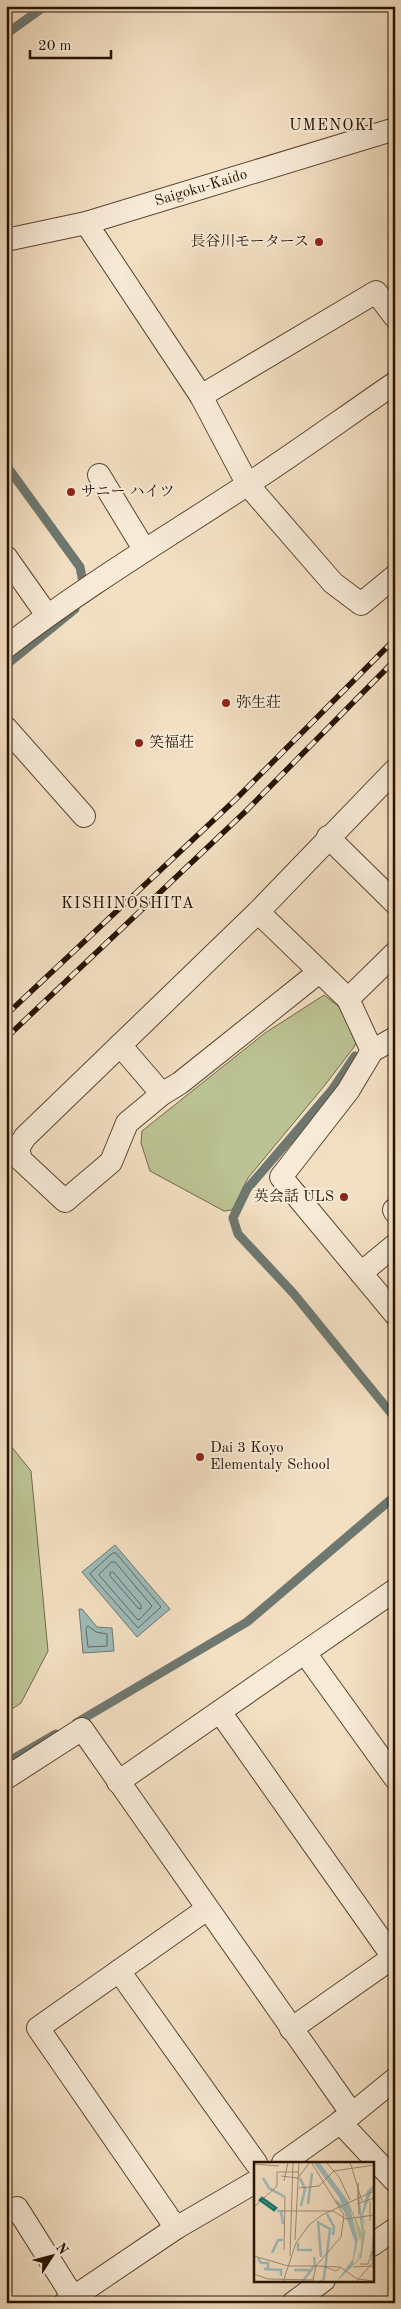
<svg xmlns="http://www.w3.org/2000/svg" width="401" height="2309" font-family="'Old Standard TT','Noto Serif JP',serif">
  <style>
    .green { fill: #bbc293; stroke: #716a4a }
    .water { fill: #9dbbba; stroke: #6e7870 }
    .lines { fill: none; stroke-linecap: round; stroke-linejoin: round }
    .shore { stroke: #62675d; stroke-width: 1 }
    .stream { stroke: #6e7870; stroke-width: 9 }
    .minor-casing { stroke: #5a4630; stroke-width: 24 }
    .minor { stroke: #f7ead7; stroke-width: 22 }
    .rail-casing { stroke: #271300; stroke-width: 5.5 }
    .rail { stroke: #f7ead7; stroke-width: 4; stroke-dasharray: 11; stroke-linecap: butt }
    .poi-dot { fill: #8f2418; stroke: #f7ead7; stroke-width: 2 }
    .labels { text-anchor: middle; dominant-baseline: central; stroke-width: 4; stroke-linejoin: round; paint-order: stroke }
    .street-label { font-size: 15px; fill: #271300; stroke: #f7ead7 }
    .poi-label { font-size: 15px; fill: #271300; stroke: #f7ead7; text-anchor: start }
    .neighbourhood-label { font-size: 16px; letter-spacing: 1px; fill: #271300; stroke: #f7ead7 }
    .inset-river { fill: none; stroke: #9dbbba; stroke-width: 2.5 }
    .inset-road { fill: none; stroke: #a18d74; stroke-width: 1 }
    .view { fill: #0f766e; fill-opacity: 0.15; stroke: #0f766e; stroke-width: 2.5 }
    .inset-edge { fill: none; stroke: #271300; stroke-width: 2.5 }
  </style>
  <rect width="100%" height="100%" fill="#f3dfc2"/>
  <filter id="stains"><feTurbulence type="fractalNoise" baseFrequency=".004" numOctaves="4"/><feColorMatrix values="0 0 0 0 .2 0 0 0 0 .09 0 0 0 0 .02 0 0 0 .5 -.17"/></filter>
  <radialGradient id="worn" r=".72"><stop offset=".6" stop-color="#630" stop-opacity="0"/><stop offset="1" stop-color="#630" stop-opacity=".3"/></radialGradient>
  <g class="green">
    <polygon points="324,995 356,1020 359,1036 354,1047 325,1085 248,1178 232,1210 224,1211 150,1171 141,1143 142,1131 265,1033"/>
    <polygon points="6,1440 31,1471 48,1651 21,1703 6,1713"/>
  </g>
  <g class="water">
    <polygon points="115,1545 170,1609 137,1637 82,1572"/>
    <polygon points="79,1609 82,1609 97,1627 112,1628 114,1651 83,1653"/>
  </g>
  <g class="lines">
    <g class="shore">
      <polygon points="113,1553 116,1553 161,1607 138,1628 90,1574"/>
      <polygon points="112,1562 115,1562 152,1606 139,1620 137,1619 99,1575"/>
      <polygon points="113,1572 141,1605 141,1609 138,1608 110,1576 110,1573"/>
      <polygon points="88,1626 96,1632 107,1634 107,1646 88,1647 86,1629"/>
    </g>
    <g class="stream">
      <polyline points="6,34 45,6"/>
      <polyline points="6,465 80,567 84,588"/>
      <polyline points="6,665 75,609"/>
      <polyline points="355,1056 332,1090 247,1189 233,1218 238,1234 294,1294 395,1418"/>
      <polyline points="76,1723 247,1622 395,1496"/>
      <polyline points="6,1763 56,1734"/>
    </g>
    <defs>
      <g id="minor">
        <polyline points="86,223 201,396 248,485 333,583 361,604 395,576"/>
        <path id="s1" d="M 6,240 L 86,223 L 395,129"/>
        <polyline points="201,396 376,292 395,317"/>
        <polyline points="99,475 144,549"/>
        <polyline points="6,557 47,615"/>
        <path d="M 6,647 C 82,588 164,539 245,486 C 296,453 345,417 395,383"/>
        <polyline points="6,728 84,816"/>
        <polyline points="328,837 395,903"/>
        <polyline points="258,912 348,999"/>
        <polyline points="319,972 180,1083 162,1094 127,1123 111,1162 65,1201 21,1160 18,1148 25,1137 258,912 395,770"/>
        <polyline points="395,1038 372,1051 348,1091 281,1177 395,1314"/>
        <polyline points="120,1045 162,1094"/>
        <polyline points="372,1051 348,999 395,953"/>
        <polyline points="394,1210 395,1212"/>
        <polyline points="361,1273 395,1245"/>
        <polyline points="305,1653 395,1778"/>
        <polyline points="220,1712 393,1957"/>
        <polyline points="6,1778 82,1729 352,2114"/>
        <polyline points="118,1782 395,1590"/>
        <polyline points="119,1971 256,2163"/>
        <polyline points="291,2029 395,1956"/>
        <polyline points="340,2122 395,2181"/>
        <polyline points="283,2163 352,2114 395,2079"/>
        <polyline points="17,2208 73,2297"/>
        <polyline points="176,2228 38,2028 207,1909"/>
        <polyline points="372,2245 395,2229"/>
        <polyline points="65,2303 176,2228 255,2182"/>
        <polyline points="293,2303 324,2280"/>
      </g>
    </defs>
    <use href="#minor" class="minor-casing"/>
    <use href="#minor" class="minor"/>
    <defs>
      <g id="rail">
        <polyline points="6,1015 234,801 395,639"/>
        <polyline points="6,1038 246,811 395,660"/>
      </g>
    </defs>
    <use href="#rail" class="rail-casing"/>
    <use href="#rail" class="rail"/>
  </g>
  <g class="poi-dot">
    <circle cx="319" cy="242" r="5"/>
    <circle cx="71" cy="492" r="5"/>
    <circle cx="226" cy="703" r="5"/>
    <circle cx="139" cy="743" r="5"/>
    <circle cx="344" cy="1197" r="5"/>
    <circle cx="200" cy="1457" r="5"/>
  </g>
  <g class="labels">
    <g class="street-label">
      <text stroke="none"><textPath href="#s1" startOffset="202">Saigoku-Kaido</textPath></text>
    </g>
    <g class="poi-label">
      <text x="309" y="242" text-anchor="end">長谷川モータース</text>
      <text x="81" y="492">サニー ハイツ</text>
      <text x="236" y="703">弥生荘</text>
      <text x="149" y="743">笑福荘</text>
      <text x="334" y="1197" text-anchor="end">英会話 ULS</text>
      <text x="210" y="1448">Dai 3 Koyo<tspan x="210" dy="17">Elementaly School</tspan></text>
    </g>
    <g class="neighbourhood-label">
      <text x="332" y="126">UMENOKI</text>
      <text x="128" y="904">KISHINOSHITA</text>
    </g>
  </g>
  <g transform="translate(254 2162)">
    <rect width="120" height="120" fill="#f3dfc2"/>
    <path d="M 84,26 L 95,41 L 109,74 L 107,53 L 111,71 L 106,93 L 101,101 L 107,88 L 107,74 L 106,80 L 100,56 Z" fill="#bbc293"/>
    <path d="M 59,0 L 65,0 L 94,39 L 104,77 L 99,102 L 105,97 L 109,78 L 103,34 L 103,24 L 110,0 L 104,21 L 110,76 L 112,66 L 108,56 L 108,51 L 113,29 L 120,23 L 109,53 L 112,68 L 107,96 L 82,120 L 99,97 L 101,80 L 85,35 Z" fill="#9dbbba"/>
    <path class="inset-river" d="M 9,16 L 15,26 L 31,35M 46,16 L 51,27 L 47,44M 82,39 L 94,51M 54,42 L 58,11M 23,49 L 27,49 L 29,62M 73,52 L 80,65 L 79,73M 64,59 L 67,95M 65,61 L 76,67 L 70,116 L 67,120M 44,81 L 44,88 L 58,88M 18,91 L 24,78 L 29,78M 4,96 L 7,101 L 14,101 L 14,107M 118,99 L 120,73M 10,107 L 27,108 L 27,114M 40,108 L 56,108M 48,120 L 61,103 L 60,95"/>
    <path class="inset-road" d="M 57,0 L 90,53 L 87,75 L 62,104 L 59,118M 72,0 L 85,15 L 96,38M 96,0 L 108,39M 0,2 L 25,4M 80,9 L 120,3M 27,14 L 44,16 L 56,0M 30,19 L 34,0M 104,21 L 105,53M 23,24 L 23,10 L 44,10M 45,26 L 65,24 L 80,9M 116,39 L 116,59M 103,42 L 120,36M 0,45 L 23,24M 27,49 L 79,49 L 92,57 L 120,53M 41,78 L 45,0M 30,88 L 31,35M 0,94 L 34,104 L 61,104M 36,94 L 39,0M 106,102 L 114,102 L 118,89M 61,104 L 86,105 L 103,117 L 120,119M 68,104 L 82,109 L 87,105M 99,105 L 120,104M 0,112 L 14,117 L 60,118M 29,120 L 42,81 L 55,63 L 68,53 L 120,29M 102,120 L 120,99"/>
    <path class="view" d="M 8,36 L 22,46 L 20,48 L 6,38 Z"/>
    <rect width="120" height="120" class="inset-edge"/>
  </g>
  <rect width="401" height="2309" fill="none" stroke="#f3dfc2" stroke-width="25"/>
  <rect x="8" y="8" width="386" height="2294" fill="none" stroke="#271300" stroke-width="2.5"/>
  <rect x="12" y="12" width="376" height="2284" fill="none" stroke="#271300"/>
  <g transform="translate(52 2256) rotate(54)" stroke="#f7ead7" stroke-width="4" paint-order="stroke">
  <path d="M0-4L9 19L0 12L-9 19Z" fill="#271300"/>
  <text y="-8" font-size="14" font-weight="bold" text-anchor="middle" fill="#271300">N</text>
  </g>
  <path d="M30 50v8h81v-8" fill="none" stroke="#271300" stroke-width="2.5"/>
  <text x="38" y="50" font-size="15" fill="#271300" stroke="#f7ead7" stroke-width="4" paint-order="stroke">20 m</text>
  <rect width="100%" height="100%" filter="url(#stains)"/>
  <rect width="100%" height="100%" fill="url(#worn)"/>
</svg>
